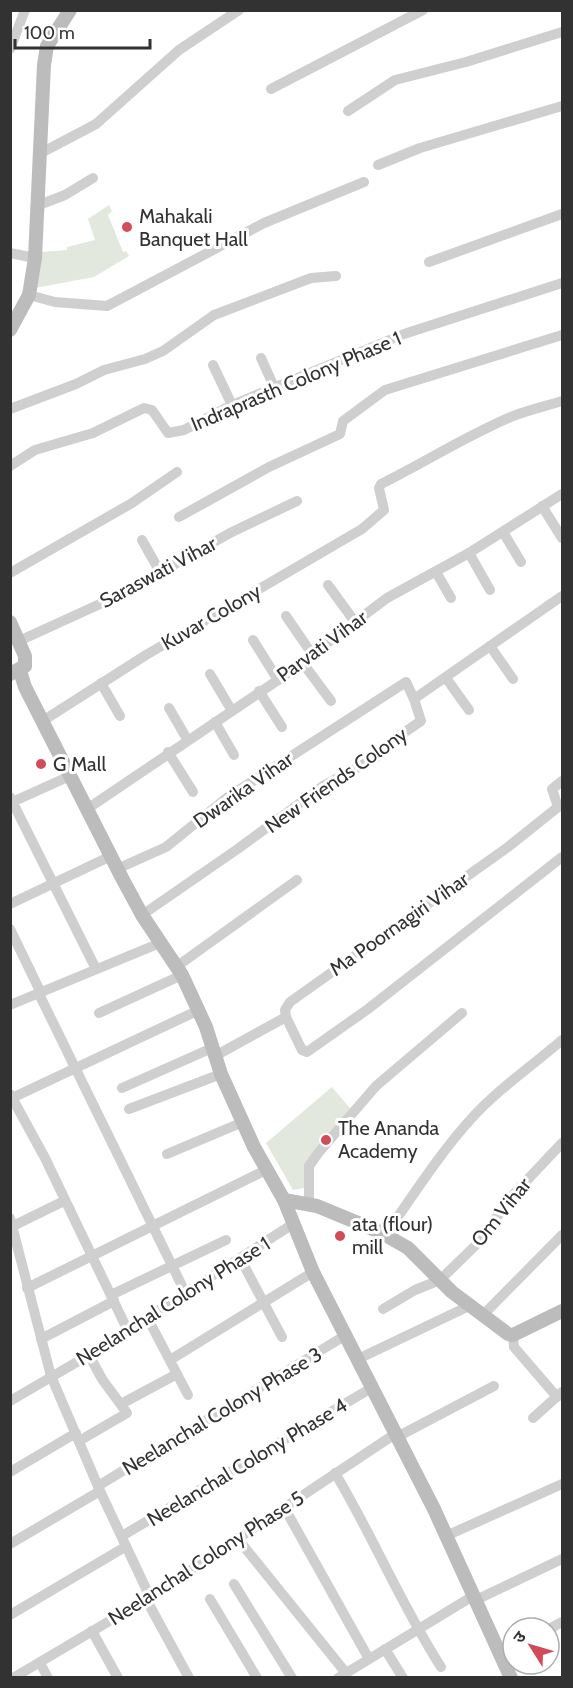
<svg xmlns="http://www.w3.org/2000/svg" width="573" height="1688" font-family="Cabin,'Noto Sans Devanagari',sans-serif">
  <style>
    .green { fill: #e2e8dd }
    .lines { fill: none; stroke-linecap: round; stroke-linejoin: round }
    .street { stroke: #cfcfcf; stroke-width: 10 }
    .secondary { stroke: #bcbcbc; stroke-width: 14 }
    .poi-dot { fill: #d24b59; stroke: #fff; stroke-width: 2 }
    .labels { text-anchor: middle; dominant-baseline: central; stroke-width: 6; stroke-linejoin: round; paint-order: stroke }
    .poi-label { font-size: 20px; fill: #323232; stroke: #fff; text-anchor: start }
    .street-label { font-size: 20px; fill: #323232; stroke: #fff }
  </style>
  <rect width="100%" height="100%" fill="#fff"/>
  <g class="green">
    <polygon points="109,205 112,211 108,215 123,252 126,251 129,256 94,277 35,288 42,252 67,250 67,247 95,240 88,219"/>
    <polygon points="332,1087 353,1112 312,1155 304,1188 293,1190 266,1143"/>
  </g>
  <g class="lines">
    <g class="street">
      <polyline points="10,49 25,10"/>
      <polyline points="271,89 423,10"/>
      <polyline points="348,111 395,80 466,62 562,32"/>
      <polyline points="41,153 96,124 179,50 239,10"/>
      <polyline points="378,165 420,148 562,106"/>
      <polyline points="39,205 65,195 93,178"/>
      <polyline points="10,253 35,258"/>
      <polyline points="429,262 562,214"/>
      <polyline points="29,295 55,302 107,306 264,223 364,182"/>
      <polyline points="261,358 275,389"/>
      <polyline points="213,365 232,405"/>
      <polyline points="10,409 76,384 104,370 145,359 163,351 214,315 311,278 336,276"/>
      <polyline points="10,466 35,450 93,433 144,408 152,410 168,433 184,430 232,405 404,334 562,283"/>
      <polyline points="542,506 562,538"/>
      <polyline points="179,517 269,467 340,434 343,421 385,390 562,335"/>
      <polyline points="503,532 521,562"/>
      <polyline points="142,540 160,572"/>
      <polyline points="469,553 490,590"/>
      <polyline points="436,572 451,598"/>
      <polyline points="10,573 132,503 177,472"/>
      <polyline points="328,585 355,622"/>
      <polyline points="286,616 312,654"/>
      <polyline points="253,640 278,680"/>
      <polyline points="19,641 124,593 230,533 297,501"/>
      <polyline points="490,646 513,679"/>
      <polyline points="302,662 331,701"/>
      <polyline points="210,674 232,711"/>
      <polyline points="446,678 469,710"/>
      <polyline points="101,683 120,716"/>
      <polyline points="259,691 282,727"/>
      <polyline points="169,708 187,739"/>
      <path d="M 41,722 L 146,655 L 362,529 L 384,510 L 379,488 L 381,484 C 425,462 468,435 513,416 C 529,410 546,406 562,401"/>
      <polyline points="215,722 234,755"/>
      <polyline points="168,752 193,792"/>
      <polyline points="10,797 96,969"/>
      <polyline points="10,803 70,776"/>
      <polyline points="87,809 278,680 387,598 469,553 562,494"/>
      <polyline points="117,869 166,847 228,797 406,682 414,699"/>
      <polyline points="10,904 111,856"/>
      <polyline points="142,915 239,848 323,786 375,758 396,738 421,721 414,699 562,596"/>
      <polyline points="10,929 41,993"/>
      <polyline points="176,967 297,880"/>
      <polyline points="39,994 185,1292"/>
      <polyline points="10,1005 160,943"/>
      <polyline points="99,1013 182,975"/>
      <polyline points="286,1017 302,1050 307,1052 368,1009 562,857"/>
      <polyline points="215,1056 286,1017 285,1010 290,1002 508,847 558,807 552,789 562,781"/>
      <polyline points="122,1088 212,1048"/>
      <polyline points="10,1094 45,1158 127,1329"/>
      <polyline points="12,1098 199,1010"/>
      <polyline points="129,1109 221,1074"/>
      <polyline points="167,1154 243,1122"/>
      <polyline points="309,1204 309,1166 319,1152 376,1086 462,1013"/>
      <polyline points="10,1218 51,1376 100,1491 150,1597"/>
      <polyline points="13,1226 64,1201"/>
      <path d="M 385,1235 C 413,1196 439,1154 471,1119 C 498,1089 532,1066 562,1040"/>
      <polyline points="240,1258 282,1337"/>
      <polyline points="27,1288 266,1170"/>
      <polyline points="111,1295 226,1240"/>
      <polyline points="383,1309 415,1290 440,1280 477,1244 513,1195 562,1143"/>
      <polyline points="482,1316 562,1235"/>
      <polyline points="147,1317 188,1395"/>
      <polyline points="513,1335 514,1347 557,1397"/>
      <polyline points="41,1339 114,1301"/>
      <polyline points="358,1359 469,1306"/>
      <polyline points="170,1360 313,1272"/>
      <polyline points="10,1401 89,1355 293,1224"/>
      <polyline points="121,1404 177,1374"/>
      <polyline points="533,1418 562,1392"/>
      <polyline points="397,1437 494,1386"/>
      <polyline points="79,1441 127,1413 102,1379 89,1355"/>
      <polyline points="10,1472 76,1433"/>
      <path d="M 335,1473 C 373,1536 401,1605 441,1667"/>
      <polyline points="98,1486 346,1335"/>
      <polyline points="284,1507 369,1659"/>
      <polyline points="122,1536 373,1387"/>
      <polyline points="446,1536 562,1484"/>
      <polyline points="237,1538 346,1673"/>
      <polyline points="10,1544 100,1491"/>
      <polyline points="234,1584 292,1678"/>
      <polyline points="146,1599 189,1678"/>
      <polyline points="210,1599 257,1678"/>
      <polyline points="476,1600 562,1559"/>
      <polyline points="10,1615 125,1547"/>
      <polyline points="549,1629 562,1622"/>
      <polyline points="92,1631 118,1678"/>
      <polyline points="385,1649 403,1678"/>
      <polyline points="500,1655 513,1649"/>
      <polyline points="40,1663 48,1678"/>
      <polyline points="13,1678 150,1597 395,1434"/>
      <polyline points="338,1678 473,1596"/>
    </g>
    <g class="secondary">
      <polyline points="10,330 29,295 35,258 44,65 47,46 70,10"/>
      <polyline points="10,622 25,656 25,666 10,674"/>
      <polyline points="20,671 25,687 122,878 142,915 182,975 206,1027 221,1074 254,1147 284,1200 313,1272 434,1509 511,1678"/>
      <polyline points="284,1200 317,1206 380,1232 408,1248 452,1292 508,1334 513,1335 562,1311"/>
    </g>
  </g>
  <g class="poi-dot">
    <circle cx="127" cy="227" r="6"/>
    <circle cx="41" cy="764" r="6"/>
    <circle cx="326" cy="1140" r="6"/>
    <circle cx="340" cy="1236" r="6"/>
  </g>
  <g class="labels">
    <g class="poi-label">
      <text x="139" y="216">Mahakali<tspan x="139" dy="23">Banquet Hall</tspan></text>
      <text x="53" y="764">G Mall</text>
      <text x="338" y="1128">The Ananda<tspan x="338" dy="23">Academy</tspan></text>
      <text x="352" y="1224">ata (flour)<tspan x="352" dy="23">mill</tspan></text>
    </g>
    <g class="street-label">
      <text transform="translate(296 381) rotate(-23)">Indraprasth Colony Phase 1</text>
      <text transform="translate(158 572) rotate(-28)">Saraswati Vihar</text>
      <text transform="translate(211 617) rotate(-30)">Kuvar Colony</text>
      <text transform="translate(322 646) rotate(-36)">Parvati Vihar</text>
      <text transform="translate(336 780) rotate(-35)">New Friends Colony</text>
      <text transform="translate(243 790) rotate(-35)">Dwarika Vihar</text>
      <text transform="translate(399 924) rotate(-35)">Ma Poornagiri Vihar</text>
      <text transform="translate(501 1212) rotate(-51)">Om Vihar</text>
      <text transform="translate(173 1301) rotate(-32)">Neelanchal Colony Phase 1</text>
      <text transform="translate(222 1411) rotate(-31)">Neelanchal Colony Phase 3</text>
      <text transform="translate(247 1462) rotate(-31)">Neelanchal Colony Phase 4</text>
      <text transform="translate(206 1558) rotate(-33)">Neelanchal Colony Phase 5</text>
    </g>
  </g>
  <rect width="573" height="1688" fill="none" stroke="#323232" stroke-width="24"/>
  <g transform="translate(531 1646) rotate(307)"><circle r="28" fill="#ffffff" stroke="#adadad" stroke-width="1.5"/>
  <path d="M0-4.5L10 22L0 15L-10 22Z" fill="#d24b59"/>
  <text y="-9" font-size="16" font-weight="bold" text-anchor="middle" fill="#323232">उ</text>
  </g>
  <path d="M15 39v9h135v-9" fill="none" stroke="#323232" stroke-width="3"/>
  <text x="24" y="39" font-size="18" fill="#323232" stroke="#ffffff" stroke-width="4.5" paint-order="stroke">100 m</text>
</svg>
